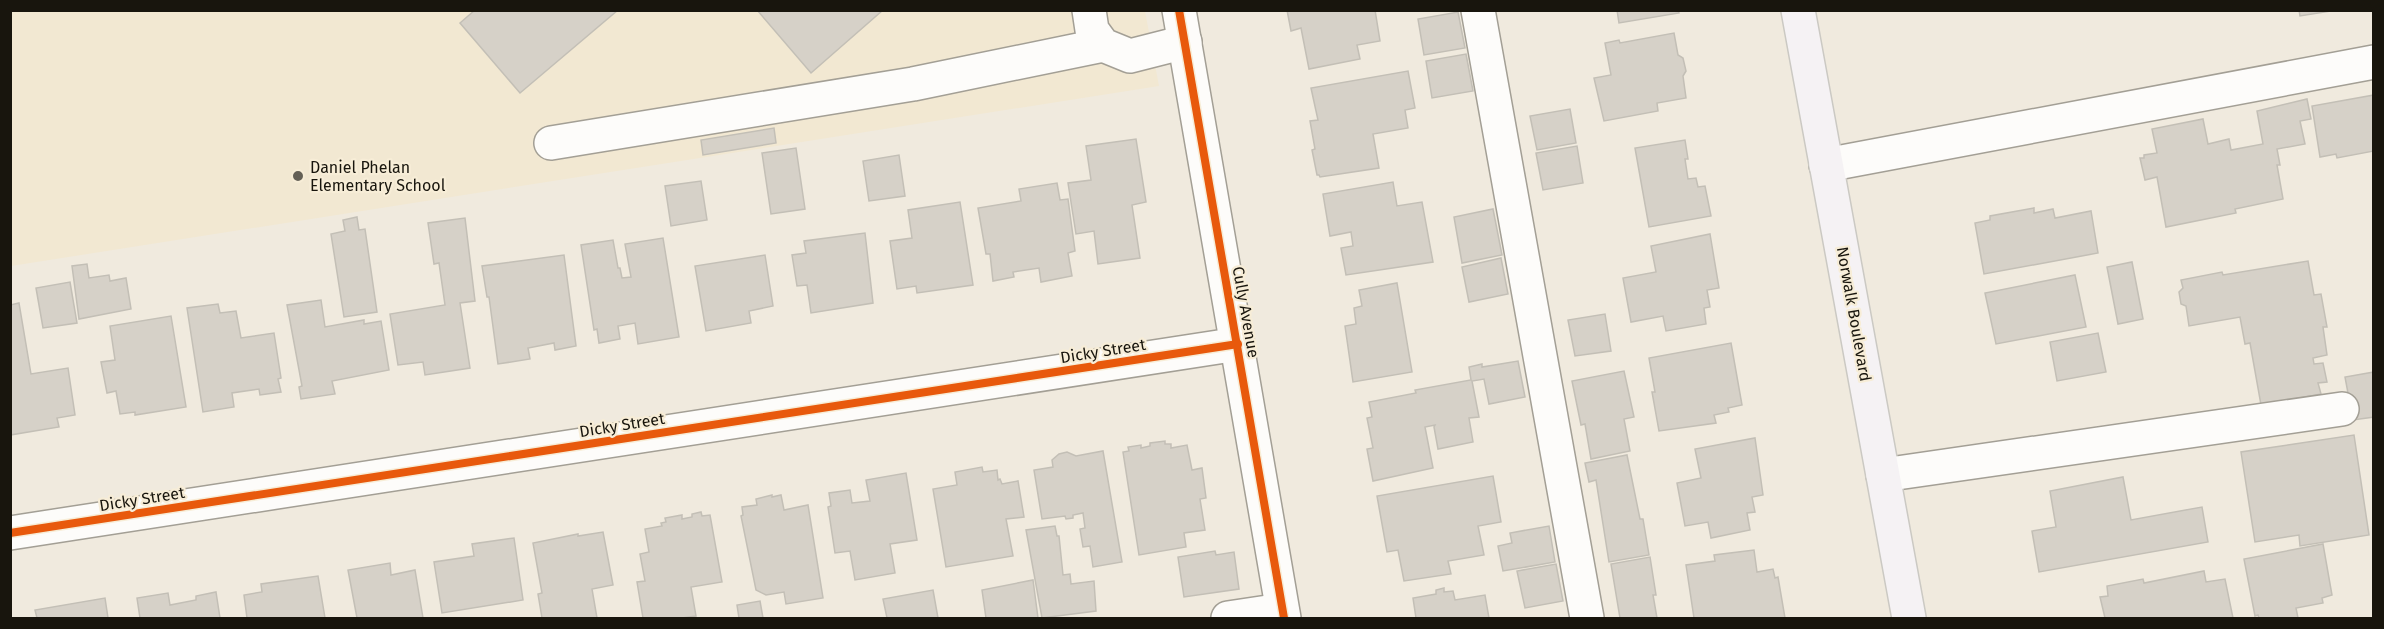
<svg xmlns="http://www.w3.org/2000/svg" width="2384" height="629" font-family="'Fira Sans',sans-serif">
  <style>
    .built { fill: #f2e8d2 }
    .building { fill: #d6d1c8; stroke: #c3bfb6; stroke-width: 1.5 }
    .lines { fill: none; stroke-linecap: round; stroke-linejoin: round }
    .minor-casing { stroke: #a39f95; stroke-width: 36 }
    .major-casing { stroke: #cbc9c3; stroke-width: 36 }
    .minor { stroke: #fdfcfa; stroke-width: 33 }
    .major { stroke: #f5f2f4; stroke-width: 33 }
    .cycleway-casing { stroke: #f7edd7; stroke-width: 11 }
    .cycleway { stroke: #e8590c; stroke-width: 8 }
    .poi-dot { fill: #646056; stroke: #f7edd7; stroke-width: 2 }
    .labels { text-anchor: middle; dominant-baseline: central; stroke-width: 4.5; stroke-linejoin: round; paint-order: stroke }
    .poi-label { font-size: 16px; fill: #18150d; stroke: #f7edd7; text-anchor: start }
    .street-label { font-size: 16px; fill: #18150d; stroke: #f7edd7 }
  </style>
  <rect width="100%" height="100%" fill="#f0eade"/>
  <polygon class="built" points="11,11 1145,11 1159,86 11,266"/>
  <g class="building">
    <polygon points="475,10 618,10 520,93 460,23"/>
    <polygon points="757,10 883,10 811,73"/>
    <polygon points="1287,10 1375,10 1380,41 1357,45 1360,59 1309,69 1301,28 1291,31"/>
    <polygon points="1617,10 1678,10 1679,13 1619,23"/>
    <polygon points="2299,10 2337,10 2300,16"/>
    <polygon points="1458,12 1465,48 1424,55 1418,19"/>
    <polygon points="1674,33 1678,55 1683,58 1686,71 1683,76 1686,98 1657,103 1658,111 1604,121 1594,78 1611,75 1605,43 1619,40 1620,43"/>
    <polygon points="1466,54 1473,91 1432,98 1426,61"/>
    <polygon points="1408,71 1415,108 1405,110 1408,128 1373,134 1379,168 1320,177 1319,175 1317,175 1312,150 1315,149 1310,121 1318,120 1311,88"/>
    <polygon points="2374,95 2374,151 2337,158 2336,154 2320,157 2312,106"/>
    <polygon points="2307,99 2311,119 2300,121 2305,144 2277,149 2280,165 2277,165 2283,199 2235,209 2236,213 2166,227 2157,177 2145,180 2140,158 2144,158 2144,155 2157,153 2152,129 2203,119 2208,144 2229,139 2231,150 2263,144 2257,111"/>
    <polygon points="1570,109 1576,143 1537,150 1530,116"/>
    <polygon points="774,128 776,143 703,155 701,140"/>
    <polygon points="1136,139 1146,202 1132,205 1140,258 1098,264 1094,231 1076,234 1068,183 1091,180 1086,146"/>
    <polygon points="1685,140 1688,159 1685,159 1688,179 1696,178 1698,187 1705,186 1711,216 1649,227 1635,148"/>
    <polygon points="1577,146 1583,183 1543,190 1536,153"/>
    <polygon points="796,148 805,209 771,214 762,153"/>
    <polygon points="899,155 905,196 869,201 863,161"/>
    <polygon points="701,181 707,220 671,226 665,186"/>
    <polygon points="1393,182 1397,206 1422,202 1433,262 1346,275 1341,248 1353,246 1351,232 1330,236 1323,194"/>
    <polygon points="1057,183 1060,200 1068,199 1075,251 1068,253 1072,276 1041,282 1039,268 1013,272 1014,277 993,281 990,254 986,254 978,208 1021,201 1019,189"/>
    <polygon points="960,202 973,285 917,293 916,286 897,289 890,241 912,238 908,210"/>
    <polygon points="2034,208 2034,213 2053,209 2055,218 2091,211 2098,253 1984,274 1975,223 1990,220 1990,216"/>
    <polygon points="1493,209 1502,255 1462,263 1454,217"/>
    <polygon points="357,217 359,230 365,229 377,312 344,317 331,234 345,231 343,220"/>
    <polygon points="465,218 475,301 460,303 470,368 425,375 423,362 398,365 390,314 445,305 439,263 434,264 428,223"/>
    <polygon points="865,233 873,303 811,313 807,285 797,286 792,255 806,253 804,241"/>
    <polygon points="1710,234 1719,288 1707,290 1710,307 1704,308 1706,324 1666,331 1663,316 1631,322 1623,278 1656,272 1651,246"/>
    <polygon points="663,238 679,337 638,344 635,323 618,326 620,339 599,343 597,329 594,330 581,245 613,240 618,268 620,268 622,278 631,277 625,244"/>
    <polygon points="564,255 576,346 555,350 554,343 528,348 530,359 498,364 489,297 487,297 482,266"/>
    <polygon points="765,255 773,306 749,311 751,323 706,331 695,266"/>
    <polygon points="1501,258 1508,294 1469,302 1462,267"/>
    <polygon points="2308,261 2314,295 2321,294 2327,327 2323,327 2327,355 2313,358 2314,364 2323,363 2327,382 2318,383 2321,394 2261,405 2250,343 2245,344 2240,317 2189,326 2186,306 2181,304 2179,292 2183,288 2181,280 2222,272 2223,275"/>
    <polygon points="2132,262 2143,319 2118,324 2107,267"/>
    <polygon points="87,264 89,278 109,275 110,281 126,278 131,309 79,319 72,266"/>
    <polygon points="2075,275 2086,327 1996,344 1985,293"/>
    <polygon points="70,282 77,323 43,328 36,288"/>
    <polygon points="1397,283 1412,372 1353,382 1345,326 1356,324 1354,308 1362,306 1359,290"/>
    <polygon points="321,300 325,327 364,320 364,324 381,321 389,370 332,381 335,394 301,399 299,387 302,386 287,305"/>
    <polygon points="19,303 31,374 68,368 75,415 57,418 59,427 10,435 10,305"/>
    <polygon points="218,304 220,313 236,311 241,338 274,333 281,378 278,379 281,392 260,395 259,389 232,393 234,407 203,412 187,308"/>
    <polygon points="1605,314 1611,351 1575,356 1568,320"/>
    <polygon points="171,316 186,407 135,415 135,412 120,414 116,391 107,393 101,362 115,360 110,326"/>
    <polygon points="2098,333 2106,372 2057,381 2050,342"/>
    <polygon points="1731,343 1742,405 1728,408 1729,412 1714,415 1716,423 1659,431 1652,392 1655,392 1649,358"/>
    <polygon points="1518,361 1525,397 1489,404 1484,379 1472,381 1479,417 1469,418 1473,442 1438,449 1434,427 1435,425 1425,427 1433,468 1373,481 1367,449 1373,448 1367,418 1372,417 1369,402 1416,393 1415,390 1471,380 1469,367 1482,364 1482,367"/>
    <polygon points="1624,371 1634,417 1624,419 1630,451 1591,459 1585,424 1581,425 1572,381"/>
    <polygon points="2374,372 2374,417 2353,420 2345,377"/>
    <polygon points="2354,435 2369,535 2300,546 2299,535 2255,542 2241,452"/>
    <polygon points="1755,438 1763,495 1752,497 1755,512 1747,513 1750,530 1711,538 1708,522 1685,526 1677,483 1701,478 1695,449"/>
    <polygon points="1165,441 1165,444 1171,444 1171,448 1187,445 1192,470 1202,468 1206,498 1200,499 1205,530 1184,533 1186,547 1139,555 1123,452 1129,451 1128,447 1141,445 1141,448 1150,446 1150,443"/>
    <polygon points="1103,451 1122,562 1093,567 1090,546 1083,547 1080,529 1085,528 1083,513 1073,515 1073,518 1066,519 1065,516 1042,519 1034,470 1053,467 1052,460 1059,454 1067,452 1076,456"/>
    <polygon points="1627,455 1640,519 1643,519 1649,555 1609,562 1596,480 1589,482 1585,463"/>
    <polygon points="982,467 983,472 997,470 998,480 1000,479 1002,484 1018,481 1024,517 1006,519 1013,556 946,567 933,489 957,485 955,472"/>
    <polygon points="906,473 917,540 890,544 895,573 855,580 850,551 835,553 828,507 831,506 829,493 850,490 852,503 870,501 866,480"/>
    <polygon points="1493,476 1501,522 1478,526 1484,555 1448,561 1451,574 1404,581 1398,550 1387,552 1377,496"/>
    <polygon points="2123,477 2131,520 2202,507 2208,542 2039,572 2032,531 2056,527 2050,491"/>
    <polygon points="772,495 772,497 781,495 784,510 808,505 823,598 786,604 784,592 766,595 756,590 741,516 743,515 742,507 757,505 756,499"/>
    <polygon points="701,512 702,516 710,515 722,582 691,587 696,616 682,618 643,618 637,582 645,581 640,554 649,552 645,529 662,526 661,523 666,522 665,518 682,515 682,519 692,517 692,514"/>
    <polygon points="1055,526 1057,536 1059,536 1063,575 1070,574 1071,584 1094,581 1096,611 1042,618 1026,530"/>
    <polygon points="1549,526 1555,562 1503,571 1498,546 1512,543 1510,533"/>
    <polygon points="603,532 613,585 592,589 597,618 542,618 538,594 542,593 533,543 578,534 578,536"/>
    <polygon points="514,538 523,600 442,613 434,562 474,556 472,544"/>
    <polygon points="2323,544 2332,595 2322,598 2323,603 2296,608 2298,618 2259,618 2258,615 2255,616 2244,559"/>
    <polygon points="1754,550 1757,572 1773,569 1775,578 1778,577 1785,618 1694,618 1686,565 1715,561 1714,555"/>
    <polygon points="1215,551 1216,555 1234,552 1239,589 1184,597 1178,557"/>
    <polygon points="1650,557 1656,595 1653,595 1657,618 1620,618 1611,564"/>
    <polygon points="390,563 391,575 415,570 423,618 357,618 348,570"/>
    <polygon points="1556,564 1563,601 1525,608 1517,571"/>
    <polygon points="2204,571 2206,582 2225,579 2233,618 2105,618 2100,597 2108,596 2107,586 2143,579 2144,583"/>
    <polygon points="318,576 325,618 247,618 244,595 262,592 261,584"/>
    <polygon points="1033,580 1038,618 986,618 982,590"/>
    <polygon points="1444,588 1444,592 1453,591 1455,600 1485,595 1489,618 1416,618 1413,598 1436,594 1436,590"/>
    <polygon points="933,590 938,618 887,618 883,599"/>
    <polygon points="216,592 220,618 140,618 137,598 168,593 170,605 196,600 196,596"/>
    <polygon points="105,598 108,618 37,618 35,610"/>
    <polygon points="760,601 763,618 739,618 737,605"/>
  </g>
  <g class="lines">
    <defs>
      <g id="minor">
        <polyline points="1089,10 1092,30 1103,45 1130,56 1185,42"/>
        <polyline points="1179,10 1284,618"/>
        <polyline points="1478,10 1587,618"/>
        <polyline points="551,143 913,84 1103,45"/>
        <polyline points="1826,165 2374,62"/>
        <polyline points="1883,475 2342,409"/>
        <polyline points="10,533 1238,344"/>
        <polyline points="1228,618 1282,610"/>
      </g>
      <polyline id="major" points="1798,10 1909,618"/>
    </defs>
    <use href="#minor" class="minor-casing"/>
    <use href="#major" class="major-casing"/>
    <use href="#minor" class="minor"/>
    <use href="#major" class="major"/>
    <defs>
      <g id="cycleway">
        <polyline points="1179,10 1284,618"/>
        <polyline points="10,533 1238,344"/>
      </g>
    </defs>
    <use href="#cycleway" class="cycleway-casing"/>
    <use href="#cycleway" class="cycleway"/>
  </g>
  <circle class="poi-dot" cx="298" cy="176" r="6"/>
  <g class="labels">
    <g class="poi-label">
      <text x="310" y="167">Daniel Phelan<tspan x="310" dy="18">Elementary School</tspan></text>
    </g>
    <g class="street-label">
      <text transform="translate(1246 312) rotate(80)">Cully Avenue</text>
      <text transform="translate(1854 314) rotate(80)">Norwalk Boulevard</text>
      <text transform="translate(1103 351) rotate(-9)">Dicky Street</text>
      <text transform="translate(622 425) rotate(-9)">Dicky Street</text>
      <text transform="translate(142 499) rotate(-9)">Dicky Street</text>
    </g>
  </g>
  <rect width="2384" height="629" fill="none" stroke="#18150d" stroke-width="24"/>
</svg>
